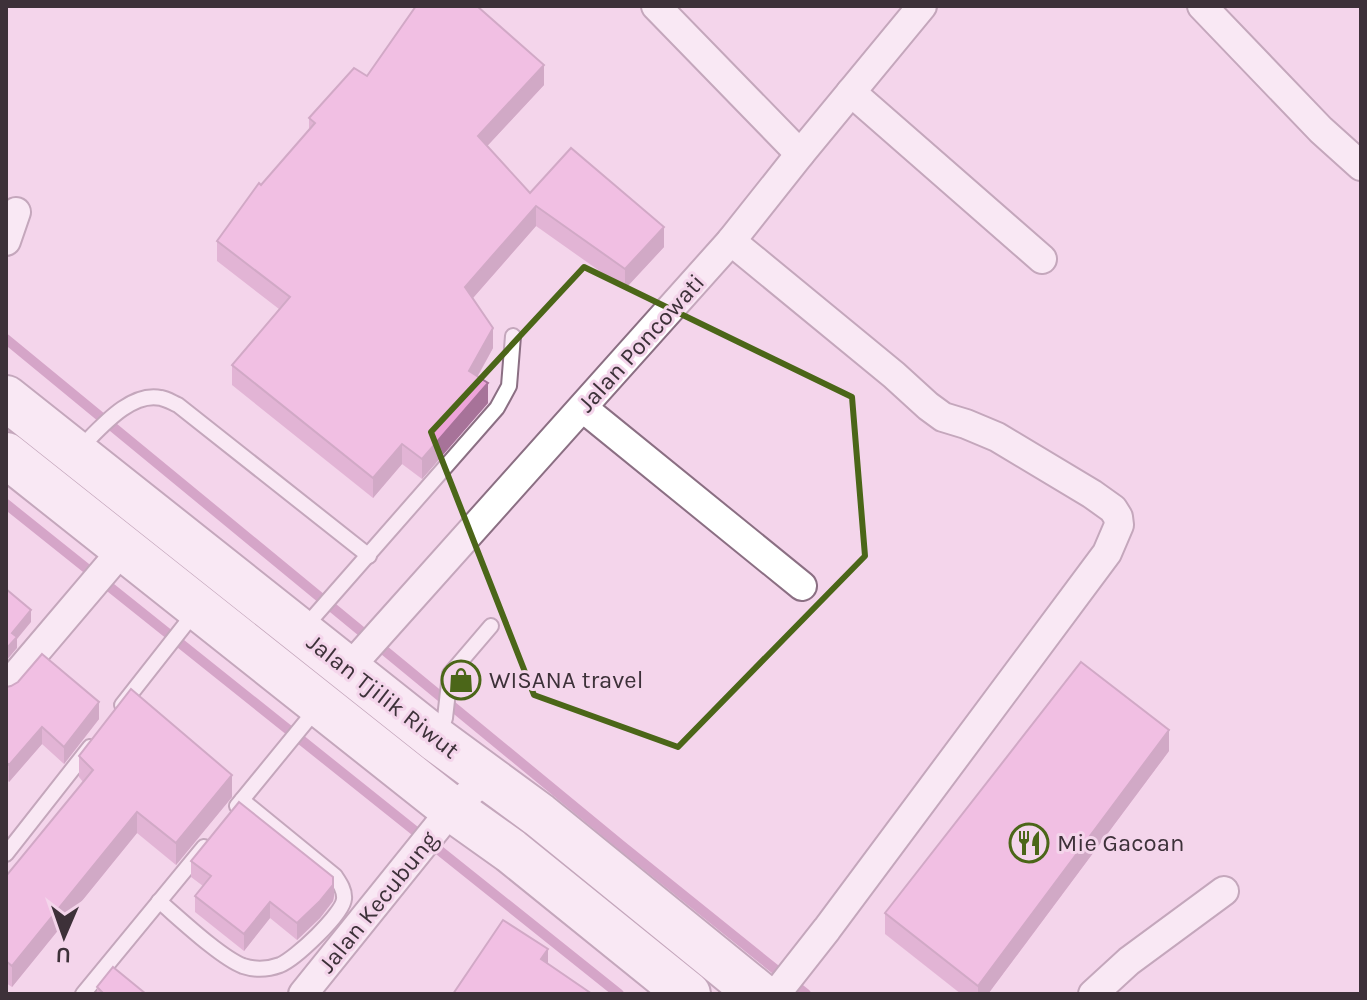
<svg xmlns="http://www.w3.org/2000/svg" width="1367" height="1000" font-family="Karla,sans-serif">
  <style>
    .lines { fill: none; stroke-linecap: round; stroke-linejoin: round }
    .stream { stroke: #b06b9e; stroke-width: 10 }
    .lane-casing { stroke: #8b6f83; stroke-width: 18 }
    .street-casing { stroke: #8b6f83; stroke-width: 32 }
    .highway-casing { stroke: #8b6f83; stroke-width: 48 }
    .lane { stroke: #fff; stroke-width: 14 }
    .street { stroke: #fff; stroke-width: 28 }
    .highway { stroke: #fff; stroke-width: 44 }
    .wall { fill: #cd8dbb }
    .shaded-wall { fill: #a77399 }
    .building { fill: #eea4da; stroke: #a77399; stroke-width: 2 }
    .marked { fill: none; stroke: #4b6618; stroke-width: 6; stroke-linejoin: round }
    .labels { text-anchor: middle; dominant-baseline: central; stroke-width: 6; stroke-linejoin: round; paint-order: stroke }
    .street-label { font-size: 24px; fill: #3d3139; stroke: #f4d5eb }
    .poi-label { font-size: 24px; fill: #3d3139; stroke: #f4d5eb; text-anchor: start }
  </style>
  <rect width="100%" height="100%" fill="#f4d5eb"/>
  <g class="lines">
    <g class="stream">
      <polyline points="6,339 621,845 806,994"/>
      <polyline points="6,504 619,994"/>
    </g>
    <defs>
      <g id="lane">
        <path d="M 78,450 C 98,431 129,391 161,398 C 167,399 173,403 178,405 L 369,556"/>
        <polyline points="304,628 497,408 509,386 513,336"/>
        <polyline points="122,705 195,612"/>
        <polyline points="440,733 445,718 450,674 491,626"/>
        <polyline points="237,806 318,707"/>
        <polyline points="6,854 90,747"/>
        <path d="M 159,901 C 179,918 220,957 243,966 C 255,970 269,969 280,965 C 295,959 343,914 344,899 C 345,890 339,882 335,876 L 242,800"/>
        <polyline points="83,994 204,847"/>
      </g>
      <g id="street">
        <polyline points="656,6 800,154"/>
        <polyline points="1202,6 1321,130 1361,166"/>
        <polyline points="851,92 1042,259"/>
        <polyline points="6,241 16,212"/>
        <polyline points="731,241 894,375 928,406 943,417 966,424 997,437 1092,494 1113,509 1118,517 1119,525 1107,553 827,929 776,994"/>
        <polyline points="583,408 802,586"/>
        <polyline points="348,669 731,241 800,154 922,6"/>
        <polyline points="6,687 124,548"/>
        <polyline points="303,994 452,809 487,777"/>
        <polyline points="1093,994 1129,961 1224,891"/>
      </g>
      <g id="highway">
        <polyline points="6,398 437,740 539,815 759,994"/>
        <polyline points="6,455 452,809 511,851 688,994"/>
      </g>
    </defs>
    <use href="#lane" class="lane-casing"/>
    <use href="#street" class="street-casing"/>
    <use href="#highway" class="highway-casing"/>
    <use href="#lane" class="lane"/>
    <use href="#street" class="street"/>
    <use href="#highway" class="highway"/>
  </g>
  <g class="wall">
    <polygon points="367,76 544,85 487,146 530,193 664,247 625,289 536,226 473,298 493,348 478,376 488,403 422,479 402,464 373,498 232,385 232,365 279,309 217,261 217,241 261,185 309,130 309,118"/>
    <polygon points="6,687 99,719 64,764 42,744 9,782 6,779"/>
    <polygon points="1169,751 988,994 961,994 885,934 885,913"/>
    <polygon points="79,756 232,797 176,865 137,833 12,987 6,983 6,876 83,782 79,777"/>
    <polygon points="191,861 334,896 333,901 320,918 297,940 270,918 244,951 195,912 195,896 203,886 191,877"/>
    <polygon points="97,987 146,994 97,994"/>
  </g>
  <g class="shaded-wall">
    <polygon points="544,65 544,85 478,156 478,136"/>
    <polygon points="536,206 536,226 465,307 465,287"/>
    <polygon points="664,227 664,247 625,289 625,269"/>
    <polygon points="493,328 493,348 469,391 469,371"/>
    <polygon points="488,383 488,403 422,479 422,459"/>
    <polygon points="402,444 402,464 373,498 373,478"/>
    <polygon points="31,610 31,622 17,639 17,648 6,661 6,649 12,633"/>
    <polygon points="99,702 99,719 64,764 64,747"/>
    <polygon points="42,727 42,744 9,782 9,765"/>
    <polygon points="1169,730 1169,751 988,994 978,994 978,986"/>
    <polygon points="232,775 232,797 176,865 176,843"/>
    <polygon points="137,812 137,833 12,987 12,966"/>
    <polygon points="334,880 334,896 333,901 320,918 297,940 297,923"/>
    <polygon points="270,902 270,918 244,951 244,934"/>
    <polygon points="548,949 548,966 541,959"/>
  </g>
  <g class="building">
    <polygon points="416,6 477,6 544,65 478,136 530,193 571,148 664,227 625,269 536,206 465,287 493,328 469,371 488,383 422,459 402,444 373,478 232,365 290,297 217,241 259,183 261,185 315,123 309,118 354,68 367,76"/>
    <polygon points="6,589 31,610 12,633 17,637 6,649"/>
    <polygon points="42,654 99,702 64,747 42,727 9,765 6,762 6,687 11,686 18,682"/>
    <polygon points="1081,662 1169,730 978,986 885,913"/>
    <polygon points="131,689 232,775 176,843 137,812 12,966 6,961 6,876 93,770 79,756"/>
    <polygon points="239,802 333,877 333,885 320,901 297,923 270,902 244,934 195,896 211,876 191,861"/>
    <polygon points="503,920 548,949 541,959 592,994 453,994"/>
    <polygon points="113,967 146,994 104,994 97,987"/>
  </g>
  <path d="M0 0H1367V1000H0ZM 584,267 L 852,397 L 865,556 L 678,747 L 534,695 L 431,432 Z" fill="#f4d5eb" fill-opacity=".55" fill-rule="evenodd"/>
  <path class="marked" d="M 584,267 L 852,397 L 865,556 L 678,747 L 534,695 L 431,432 Z"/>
  <defs>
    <symbol id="shop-ring" viewBox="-11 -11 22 22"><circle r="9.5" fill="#f4d5eb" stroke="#4b6618" stroke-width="1.5"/><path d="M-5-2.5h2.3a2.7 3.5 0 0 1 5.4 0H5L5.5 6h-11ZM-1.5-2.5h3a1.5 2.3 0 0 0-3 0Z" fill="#4b6618"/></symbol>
    <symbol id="restaurant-ring" viewBox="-11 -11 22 22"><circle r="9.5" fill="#f4d5eb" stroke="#4b6618" stroke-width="1.5"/><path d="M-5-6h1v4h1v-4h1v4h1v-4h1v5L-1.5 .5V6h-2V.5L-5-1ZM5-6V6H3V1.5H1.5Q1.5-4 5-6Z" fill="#4b6618"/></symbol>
  </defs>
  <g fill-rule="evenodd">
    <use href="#shop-ring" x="439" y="658" width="44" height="44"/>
    <use href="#restaurant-ring" x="1007" y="821" width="44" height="44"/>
  </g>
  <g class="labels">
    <g class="street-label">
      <text transform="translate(641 343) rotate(-48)">Jalan Poncowati</text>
      <text transform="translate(383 696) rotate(38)">Jalan Tjilik Riwut</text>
      <text transform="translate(378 902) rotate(-51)">Jalan Kecubung</text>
    </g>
    <g class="poi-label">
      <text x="489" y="680">WISANA travel</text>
      <text x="1057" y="843">Mie Gacoan</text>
    </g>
  </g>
  <rect width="1367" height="1000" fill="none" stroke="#3d3139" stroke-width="16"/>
  <g transform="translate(64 936) rotate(182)" stroke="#f4d5eb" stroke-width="6" paint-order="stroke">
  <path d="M0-6L14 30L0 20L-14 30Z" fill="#3d3139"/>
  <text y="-12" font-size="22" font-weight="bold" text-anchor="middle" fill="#3d3139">U</text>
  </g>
</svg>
